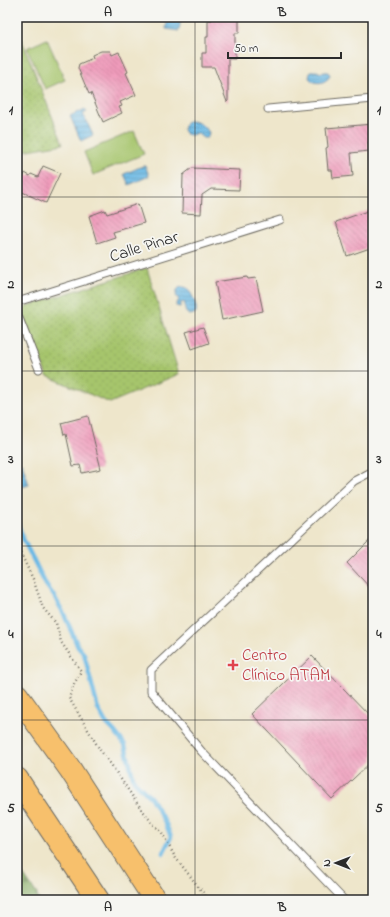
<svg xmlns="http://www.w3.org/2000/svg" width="390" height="917" font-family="'Indie Flower',sans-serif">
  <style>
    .grass { fill: url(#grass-dots); stroke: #68784c }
    .forest { fill: url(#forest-firs); stroke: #586a46 }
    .garden { fill: #a6c56c; stroke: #68784c }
    .water { fill: url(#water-rules); stroke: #4a7288 }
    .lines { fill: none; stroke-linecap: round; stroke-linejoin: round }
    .stream { stroke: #6ab9e5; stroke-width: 4.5 }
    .building { fill: url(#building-back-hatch) }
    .service-casing { stroke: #6f6c63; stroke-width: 9 }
    .motorway-casing { stroke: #6f6c63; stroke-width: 24 }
    .path { stroke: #6f6c63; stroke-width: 2.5; stroke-dasharray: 1 3; stroke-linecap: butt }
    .service { stroke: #fff; stroke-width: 7 }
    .motorway { stroke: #f7c06c; stroke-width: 22 }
    .grid { fill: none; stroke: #2b2b2b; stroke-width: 1; stroke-opacity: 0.55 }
    .health-dot { fill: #e0444e; stroke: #f6f6f2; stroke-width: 1.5 }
    .labels { text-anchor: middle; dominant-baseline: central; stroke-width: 3.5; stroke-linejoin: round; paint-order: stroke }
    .street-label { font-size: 17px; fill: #2b2b2b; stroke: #f6f6f2 }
    .health-label { font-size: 17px; fill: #be3a42; stroke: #f6f6f2; text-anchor: start }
    .neatline { fill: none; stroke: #2b2b2b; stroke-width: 1.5 }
    .grid-label { font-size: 13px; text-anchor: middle; font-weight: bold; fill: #2b2b2b }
  </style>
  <defs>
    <pattern id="grass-dots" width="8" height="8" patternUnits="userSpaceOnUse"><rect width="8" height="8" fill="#a6c56c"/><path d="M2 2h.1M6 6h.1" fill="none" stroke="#8fa95e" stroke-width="1.8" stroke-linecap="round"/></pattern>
    <pattern id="forest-firs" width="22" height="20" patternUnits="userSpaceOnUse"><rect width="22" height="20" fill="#84aa60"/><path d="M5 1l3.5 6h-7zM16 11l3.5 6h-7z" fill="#6c8b4f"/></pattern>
    <pattern id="water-rules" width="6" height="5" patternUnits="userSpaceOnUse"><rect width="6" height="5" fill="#6ab9e5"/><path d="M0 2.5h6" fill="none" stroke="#5797ba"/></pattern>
    <pattern id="building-back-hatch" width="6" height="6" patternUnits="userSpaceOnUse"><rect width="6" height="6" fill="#f09bbb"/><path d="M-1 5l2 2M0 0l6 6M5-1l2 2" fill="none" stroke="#c37f98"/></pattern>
  </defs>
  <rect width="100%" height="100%" fill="#f6f6f2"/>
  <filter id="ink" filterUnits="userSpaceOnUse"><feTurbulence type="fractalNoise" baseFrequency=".025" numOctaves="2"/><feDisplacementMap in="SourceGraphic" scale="8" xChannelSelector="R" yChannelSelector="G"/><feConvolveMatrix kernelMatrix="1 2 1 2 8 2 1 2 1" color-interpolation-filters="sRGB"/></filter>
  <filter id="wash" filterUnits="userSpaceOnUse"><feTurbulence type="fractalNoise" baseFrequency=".012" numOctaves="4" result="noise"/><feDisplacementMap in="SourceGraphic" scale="16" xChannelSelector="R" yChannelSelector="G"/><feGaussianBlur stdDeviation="0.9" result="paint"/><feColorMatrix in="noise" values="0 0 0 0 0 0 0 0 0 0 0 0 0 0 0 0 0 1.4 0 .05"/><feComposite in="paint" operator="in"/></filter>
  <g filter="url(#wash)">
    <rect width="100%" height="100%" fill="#eee6cb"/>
    <g class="grass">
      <polygon points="17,29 21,38 63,144 17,152"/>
      <polygon points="147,268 179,374 110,403 47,376 23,316 24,311 27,306"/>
    </g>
    <polygon class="forest" points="17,862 20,870 37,894 37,896 39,900 17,900"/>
    <g class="garden">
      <polygon points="47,39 65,80 45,89 27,48"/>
      <polygon points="134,131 144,154 93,175 84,152"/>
    </g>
    <g class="water">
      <polygon points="168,17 181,17 179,31 166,29"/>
      <path d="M 313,71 L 317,71 L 321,73 C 325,72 329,70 330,76 C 325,84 315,85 309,78 L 310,73 Z"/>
      <polygon points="85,109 87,112 83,114 93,135 81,141 70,116"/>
      <path d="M 189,121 C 198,121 203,125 209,132 L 208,137 L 203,138 C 201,137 200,135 198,134 C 195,132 193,136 189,135 C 180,133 183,124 189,121 Z"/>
      <polygon points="145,165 149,176 129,185 124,174"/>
      <path d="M 180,287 L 184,287 L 187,288 C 191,292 198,306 196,312 C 194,315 193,314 190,315 C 184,313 185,309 185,304 L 184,302 L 181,303 L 180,307 L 176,306 L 176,304 L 179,300 C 175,296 175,291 180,287 Z"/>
      <polygon points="22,463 29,485 18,488 17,485 17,465"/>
    </g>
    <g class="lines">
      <polyline class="stream" points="17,522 24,541 46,585 54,596 64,614 78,647 84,654 98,709 106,723 114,731 125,745 134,781 151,798 166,824 171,837 163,853"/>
    </g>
    <g id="blocks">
      <g class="building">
        <polygon points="212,17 239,17 239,33 235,33 235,59 228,59 228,101 227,102 214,67 202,67 202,53 206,53 206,37 208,37 208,20 212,20"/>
        <polygon points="101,51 110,51 112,55 119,52 128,72 126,73 136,95 120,102 122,106 119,107 122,113 103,122 91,93 89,94 78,68 79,64 93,58 92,55"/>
        <polygon points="373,124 373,141 368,142 369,151 351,153 353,176 333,178 332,170 328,170 326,148 328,147 326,128"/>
        <polygon points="43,166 60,173 46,203 18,190 25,173 30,176 31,174 38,177"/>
        <polygon points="192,168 240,170 239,190 211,189 202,195 201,214 182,213 183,175"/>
        <polygon points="138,204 144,223 113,232 115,237 97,243 89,216 105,210 107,214"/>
        <polygon points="373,209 373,247 347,256 336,222"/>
        <polygon points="247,277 248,279 256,278 263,311 222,320 215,282"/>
        <polygon points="203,327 209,343 192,349 186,332"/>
        <polygon points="88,416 101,469 82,473 80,465 73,466 66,434 64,435 61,423"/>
        <polygon points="373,537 373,591 347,563"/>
        <polygon points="312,656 373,719 373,760 332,799 252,714"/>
      </g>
    </g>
  </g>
  <g filter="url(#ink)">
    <use href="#blocks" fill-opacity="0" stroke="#6f6c63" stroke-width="1"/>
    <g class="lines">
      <defs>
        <g id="service">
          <polyline points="268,109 373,99"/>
          <polyline points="17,302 280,220"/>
          <polyline points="17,313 39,369"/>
          <polyline points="344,900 202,752 151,691 151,670 354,481 373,471"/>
        </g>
        <g id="motorway">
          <polyline points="17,695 70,769 155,900"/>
          <polyline points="17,779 98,900"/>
        </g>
      </defs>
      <use href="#service" class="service-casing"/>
      <use href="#motorway" class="motorway-casing"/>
      <polyline class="path" points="17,546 33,579 43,608 56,623 61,642 81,671 74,684 69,698 100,750 112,766 137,803 153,824 161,831 175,857 205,895 208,900"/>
      <use href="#service" class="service"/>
      <use href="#motorway" class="motorway"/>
    </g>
  </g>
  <path class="grid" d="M 195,17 L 195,900M 17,197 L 373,197M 17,371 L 373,371M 17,546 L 373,546M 17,720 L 373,720"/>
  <path class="health-dot" d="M231 659h4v4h4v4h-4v4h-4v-4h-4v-4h4z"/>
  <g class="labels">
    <g class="street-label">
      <text transform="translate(144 247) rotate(-17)">Calle Pinar</text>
    </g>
    <g class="health-label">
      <text x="242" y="655">Centro<tspan x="242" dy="20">Clínico ATAM</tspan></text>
    </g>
  </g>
  <rect width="390" height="917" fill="none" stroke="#f6f6f2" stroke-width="44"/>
  <g transform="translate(336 863) rotate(270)" stroke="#f6f6f2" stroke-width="3" paint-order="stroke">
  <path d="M0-3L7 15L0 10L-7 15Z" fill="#2b2b2b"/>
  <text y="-6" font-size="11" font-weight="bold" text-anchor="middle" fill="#2b2b2b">N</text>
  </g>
  <path d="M228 52v6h113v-6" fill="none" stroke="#2b2b2b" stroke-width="2"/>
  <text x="234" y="52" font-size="12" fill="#2b2b2b" stroke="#f6f6f2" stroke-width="3" paint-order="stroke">50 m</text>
  <rect x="22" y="22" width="346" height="873" class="neatline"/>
  <g class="grid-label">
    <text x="108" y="16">A</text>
    <text x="282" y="16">B</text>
    <text x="11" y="114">1</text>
    <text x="379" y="114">1</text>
    <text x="11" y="288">2</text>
    <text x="379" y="288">2</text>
    <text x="11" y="463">3</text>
    <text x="379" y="463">3</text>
    <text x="11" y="638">4</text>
    <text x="379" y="638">4</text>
    <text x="11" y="812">5</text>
    <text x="379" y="812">5</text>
    <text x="108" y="911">A</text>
    <text x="282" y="911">B</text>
  </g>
</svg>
